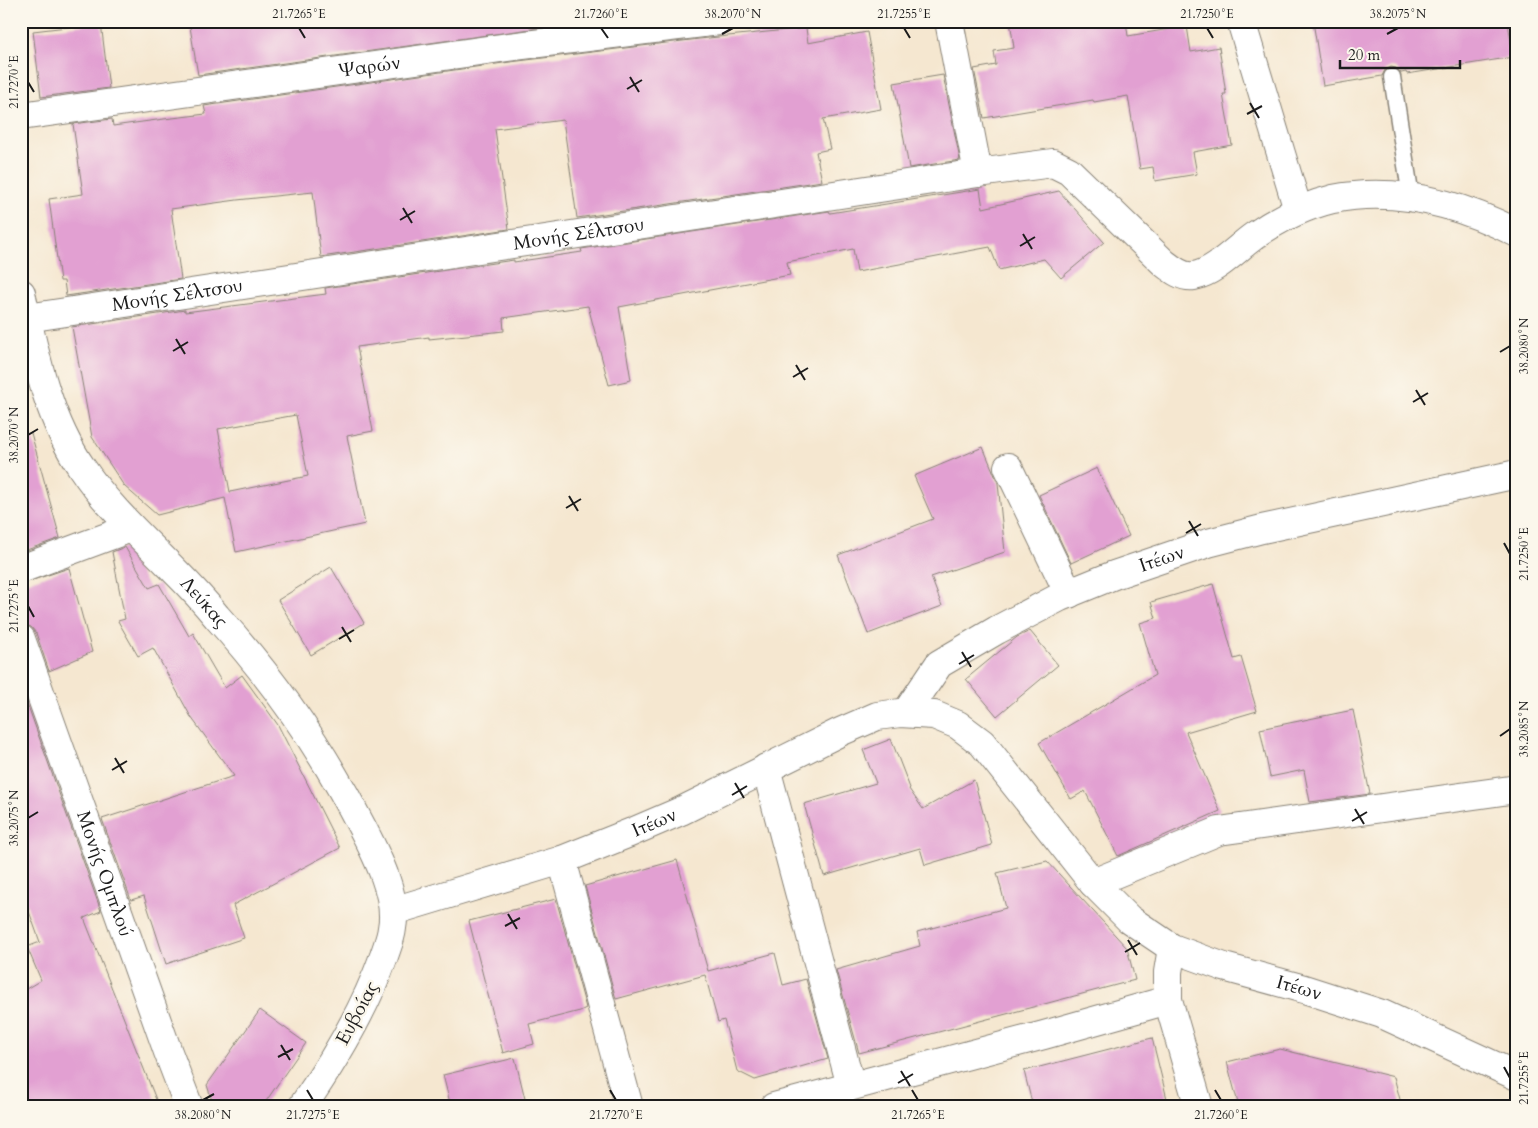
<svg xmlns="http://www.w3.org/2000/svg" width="1538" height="1128" font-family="Cardo,serif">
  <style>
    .building { fill: #e2a0d2; fill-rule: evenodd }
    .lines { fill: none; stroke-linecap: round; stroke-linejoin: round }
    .service-casing { stroke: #888276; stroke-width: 19 }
    .minor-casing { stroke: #888276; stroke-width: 30 }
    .secondary-casing { stroke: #888276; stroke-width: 30 }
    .service { stroke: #fff; stroke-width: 16 }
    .minor { stroke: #fff; stroke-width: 28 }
    .secondary { stroke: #fff; stroke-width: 28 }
    .ticks { fill: none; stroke: #1c1c1c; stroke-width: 2 }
    .labels { text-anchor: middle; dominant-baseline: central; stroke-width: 5; stroke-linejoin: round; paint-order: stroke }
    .street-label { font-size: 19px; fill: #1c1c1c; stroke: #fbf7ec }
    .neatline { fill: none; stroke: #1c1c1c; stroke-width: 2 }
    .ticks-label { font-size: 12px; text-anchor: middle; fill: #1c1c1c }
  </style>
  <rect width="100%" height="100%" fill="#fbf7ec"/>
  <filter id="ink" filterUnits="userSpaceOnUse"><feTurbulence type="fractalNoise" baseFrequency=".02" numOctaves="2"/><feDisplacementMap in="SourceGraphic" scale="10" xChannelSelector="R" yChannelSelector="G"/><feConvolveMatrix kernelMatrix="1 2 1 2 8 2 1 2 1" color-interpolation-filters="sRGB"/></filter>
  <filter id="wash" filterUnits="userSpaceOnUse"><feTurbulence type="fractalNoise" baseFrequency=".0096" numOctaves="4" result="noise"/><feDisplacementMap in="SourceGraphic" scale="20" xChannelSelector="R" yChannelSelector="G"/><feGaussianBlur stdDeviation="1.12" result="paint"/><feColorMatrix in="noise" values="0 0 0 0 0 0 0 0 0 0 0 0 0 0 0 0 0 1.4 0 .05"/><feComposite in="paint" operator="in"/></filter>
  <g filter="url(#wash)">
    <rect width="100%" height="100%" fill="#f5e7d0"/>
    <g id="blocks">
      <g class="building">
        <polygon points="189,21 589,21 198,75"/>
        <polygon points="1010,21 1126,21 1128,36 1187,26 1191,52 1219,47 1226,94 1223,94 1232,145 1193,152 1197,174 1155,181 1153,167 1140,169 1128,96 1094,102 1093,100 984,118 974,69 996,65 994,51 1014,48"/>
        <polygon points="1313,21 1508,21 1513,57 1407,74 1406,72 1401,73 1396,68 1391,67 1385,70 1382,76 1323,86"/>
        <polygon points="101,23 109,88 41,97 33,31"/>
        <polygon points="806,28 808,43 867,32 881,109 823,119 830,149 816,152 822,181 577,218 563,120 495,129 509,229 321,257 313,192 237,200 171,209 181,279 66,296 64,281 60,281 49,199 83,194 73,124 112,119 113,126 164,119 206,114 204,106 510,62 699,39"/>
        <polygon points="943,75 960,160 909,168 894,83"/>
        <path d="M 980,189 L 983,208 L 1059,191 L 1104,242 L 1061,278 L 1044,259 L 999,270 L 990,247 L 857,272 L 853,249 L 787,262 L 790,275 L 619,307 L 631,380 L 609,385 L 588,306 L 503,318 L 504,331 L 429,339 L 429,337 L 357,347 L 373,431 L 347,436 L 365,524 L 236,552 L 225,498 L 157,515 L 124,486 L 92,437 L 72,327 L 185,310 L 185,312 L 326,294 L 325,288 L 514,260 L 514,262 L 582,252 L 581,249 L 829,211 L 830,213 ZM 296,415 L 308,476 L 230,492 L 218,429 Z"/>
        <polygon points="31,433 60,538 21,552 21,434"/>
        <polygon points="983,447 998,483 1005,552 931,577 942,606 868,634 838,555 933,519 914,476"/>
        <polygon points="1097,468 1129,536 1071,563 1039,495"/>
        <polygon points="125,547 149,588 159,584 189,636 193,633 225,688 242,675 278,725 340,848 233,905 244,938 166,964 144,896 131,900 102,819 234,776 191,717 153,648 138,656 118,621 125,619 112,552"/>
        <polygon points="331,567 364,623 311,655 278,600"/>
        <polygon points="69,568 92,652 49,671 36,633 31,627 21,624 21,584"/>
        <polygon points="1213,584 1234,659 1241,657 1257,711 1186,732 1220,811 1118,856 1085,791 1071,799 1039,743 1155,675 1140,623 1156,618 1151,602"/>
        <polygon points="1030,631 1058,665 997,716 966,679 1017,637"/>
        <polygon points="21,692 23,692 101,911 84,918 159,1107 21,1107 21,992 41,980 27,947 40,942 21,889"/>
        <polygon points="1353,710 1370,794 1310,802 1304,770 1270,777 1260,729"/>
        <polygon points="891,739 910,788 909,789 923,809 974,780 992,845 925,865 920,848 824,876 804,804 876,783 863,750"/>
        <polygon points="677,860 708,971 775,953 783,985 806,979 828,1059 755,1080 737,1071 724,1020 718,1022 705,975 616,999 585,886"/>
        <polygon points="1047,861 1127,948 1135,980 859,1053 836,970 920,946 917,932 1006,908 997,873"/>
        <polygon points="556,899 586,1008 580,1011 529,1024 534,1044 503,1053 469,921"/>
        <polygon points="260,1010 306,1043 262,1107 214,1107 207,1085"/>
        <polygon points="1152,1038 1169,1107 1033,1107 1024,1071"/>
        <polygon points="1280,1049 1394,1077 1402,1107 1239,1107 1227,1062"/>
        <polygon points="515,1058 527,1107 451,1107 443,1075"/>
      </g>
    </g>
  </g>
  <g filter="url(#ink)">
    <use href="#blocks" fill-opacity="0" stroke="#888276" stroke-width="1"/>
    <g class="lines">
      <defs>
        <polyline id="service" points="1392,77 1411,197"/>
        <g id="minor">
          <polyline points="1241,21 1298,210"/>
          <path id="s1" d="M 21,116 L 508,47 L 719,21"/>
          <path d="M 978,173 L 1053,163 L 1069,171 L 1164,263 C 1173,270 1183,278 1194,276 C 1215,272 1237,248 1254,236 C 1278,219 1304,206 1333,199 C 1397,186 1460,204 1517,233"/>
          <path id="s2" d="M 27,318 L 978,173 L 949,21"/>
          <polyline points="1008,467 1069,594"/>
          <polyline points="21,569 131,528"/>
          <path id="s3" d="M 21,639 L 168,1052 L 189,1107"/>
          <path id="s4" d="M 906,713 L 939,664 L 997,630 L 1060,597 L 1114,575 L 1208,543 L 1262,529 L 1517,474"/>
          <polyline points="766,768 851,1086"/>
          <polyline points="562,860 629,1107"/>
          <polyline points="1093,883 1219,831 1517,789"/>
          <path id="s5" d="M 393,911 L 562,860 L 632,832 L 681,811 L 840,732 L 877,716 L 900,713 L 934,715 L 958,725 L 982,743 L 1093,883 L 1129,919 L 1172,948 L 1224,967 L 1304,989 L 1382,1014 L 1517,1076"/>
          <polyline points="1172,948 1168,972 1168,1000 1199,1107"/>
          <polyline points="774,1107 1044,1035 1168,1000"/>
        </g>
        <g id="secondary">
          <path id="s6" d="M 21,293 C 35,354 47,417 82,468 C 108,507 143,538 175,571 C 190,586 204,601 217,617 C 275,681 324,752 363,829 C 377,856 398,897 392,928 C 391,938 387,947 384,956 C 365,1009 334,1061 302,1107"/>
        </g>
      </defs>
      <use href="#service" class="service-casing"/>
      <use href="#minor" class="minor-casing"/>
      <use href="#secondary" class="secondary-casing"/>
      <use href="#service" class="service"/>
      <use href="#minor" class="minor"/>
      <use href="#secondary" class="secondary"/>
    </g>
  </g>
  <path class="ticks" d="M 299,28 L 305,38M 601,28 L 608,38M 904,28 L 910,38M 1207,28 L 1213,38M 722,34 L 733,28M 1387,34 L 1398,28M 630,77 L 639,92M 28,82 L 34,92M 627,89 L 642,80M 1250,103 L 1259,118M 1247,114 L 1262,106M 403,208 L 412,223M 400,220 L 415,211M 1023,234 L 1032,249M 1020,246 L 1035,237M 176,339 L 185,354M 173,351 L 188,342M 1500,352 L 1510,346M 796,365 L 805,380M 793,377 L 808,368M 1416,390 L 1425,405M 1413,402 L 1428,393M 28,435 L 38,429M 569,496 L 578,511M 566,508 L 581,499M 1189,521 L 1198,536M 1186,533 L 1201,524M 1504,543 L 1510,554M 28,606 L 34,617M 342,627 L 351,642M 339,639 L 354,630M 962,652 L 971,667M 959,664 L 974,655M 1500,736 L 1510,729M 115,758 L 124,773M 112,770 L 127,761M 735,783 L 744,798M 732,795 L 747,786M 1355,809 L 1364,824M 28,818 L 38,812M 1352,821 L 1367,812M 508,914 L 517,929M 505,926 L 520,918M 1128,940 L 1137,955M 1125,952 L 1140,943M 281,1045 L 290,1060M 278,1057 L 293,1049M 1504,1067 L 1510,1078M 901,1071 L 910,1086M 898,1083 L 913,1074M 307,1090 L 313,1100M 610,1090 L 616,1100M 912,1090 L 918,1100M 1215,1090 L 1221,1100M 203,1100 L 214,1094"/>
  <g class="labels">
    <g class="street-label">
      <text stroke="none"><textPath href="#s1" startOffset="352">Ψαρών</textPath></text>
      <text stroke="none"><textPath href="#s2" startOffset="558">Μονής Σέλτσου</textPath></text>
      <text stroke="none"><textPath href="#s2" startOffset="152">Μονής Σέλτσου</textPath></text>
      <text stroke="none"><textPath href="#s4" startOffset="306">Ιτέων</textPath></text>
      <text stroke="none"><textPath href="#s6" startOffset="368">Λεύκας</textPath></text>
      <text stroke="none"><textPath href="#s5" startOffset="276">Ιτέων</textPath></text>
      <text stroke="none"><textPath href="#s3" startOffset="249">Μονής Ομπλού</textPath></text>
      <text stroke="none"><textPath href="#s5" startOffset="1051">Ιτέων</textPath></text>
      <text transform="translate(357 1013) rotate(-62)">Ευβοίας</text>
    </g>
  </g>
  <rect width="1538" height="1128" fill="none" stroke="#fbf7ec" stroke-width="55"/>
  <path d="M1340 60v8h120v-8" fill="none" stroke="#1c1c1c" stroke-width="2.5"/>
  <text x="1348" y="60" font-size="15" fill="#1c1c1c" stroke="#fbf7ec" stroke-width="4" paint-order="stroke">20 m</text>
  <rect x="28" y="28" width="1482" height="1072" class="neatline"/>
  <g class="ticks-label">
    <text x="299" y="18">21.7265°E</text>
    <text x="601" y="18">21.7260°E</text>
    <text x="733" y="18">38.2070°N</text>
    <text x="904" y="18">21.7255°E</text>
    <text x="1207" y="18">21.7250°E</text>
    <text x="1398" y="18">38.2075°N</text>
    <text transform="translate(14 82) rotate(-90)" y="4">21.7270°E</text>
    <text transform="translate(1524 346) rotate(-90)" y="4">38.2080°N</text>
    <text transform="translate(14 435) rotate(-90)" y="4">38.2070°N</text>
    <text transform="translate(1524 554) rotate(-90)" y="4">21.7250°E</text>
    <text transform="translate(14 606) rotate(-90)" y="4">21.7275°E</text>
    <text transform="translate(1524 729) rotate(-90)" y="4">38.2085°N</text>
    <text transform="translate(14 818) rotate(-90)" y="4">38.2075°N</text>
    <text transform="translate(1524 1078) rotate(-90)" y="4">21.7255°E</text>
    <text x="203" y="1119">38.2080°N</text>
    <text x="313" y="1119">21.7275°E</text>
    <text x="616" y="1119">21.7270°E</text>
    <text x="918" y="1119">21.7265°E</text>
    <text x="1221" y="1119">21.7260°E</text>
  </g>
</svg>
